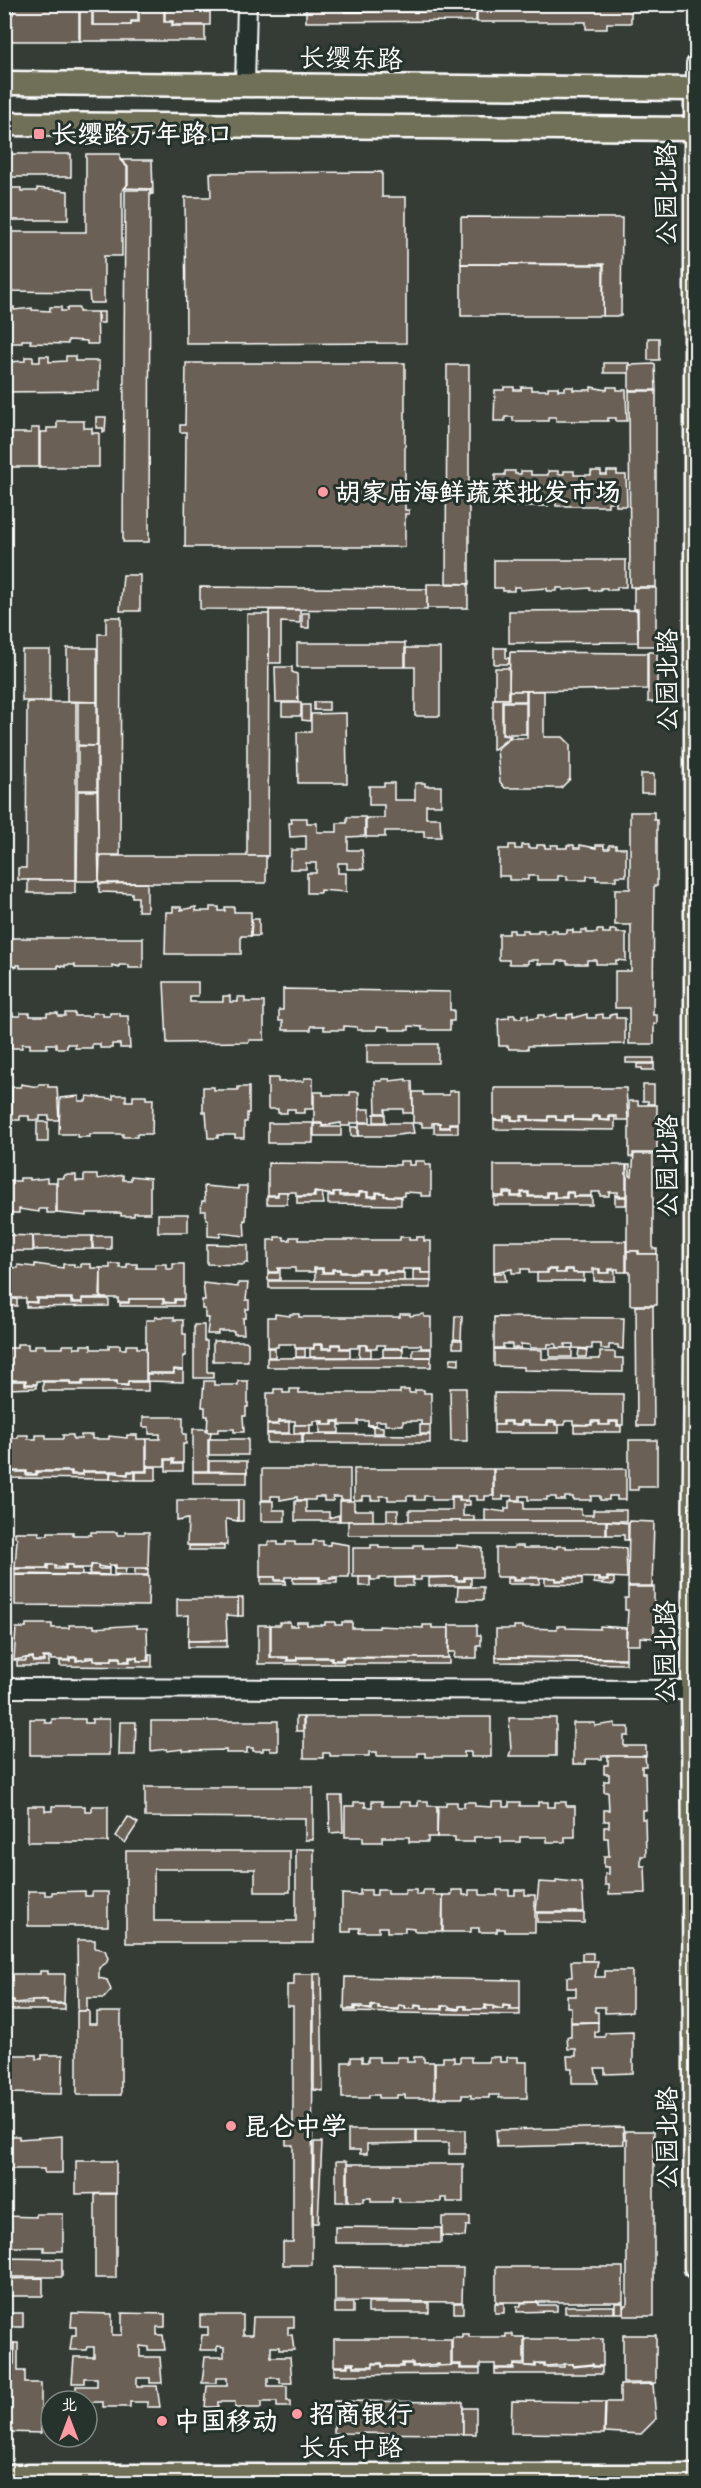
<svg xmlns="http://www.w3.org/2000/svg" width="701" height="2488" font-family="Itim,'LXGW WenKai TC',sans-serif">
  <style>
    .building { fill: #6a6054; stroke: #fff; stroke-width: 1.5 }
    .lines { fill: none; stroke-linecap: round; stroke-linejoin: round }
    .minor-casing { stroke: #fff; stroke-width: 22 }
    .major-casing { stroke: #fff; stroke-width: 27 }
    .minor { stroke: #26332d; stroke-width: 18 }
    .major { stroke: #706f59; stroke-width: 22 }
    .poi-dot { fill: #ff9aa2; stroke: #26332d; stroke-width: 2 }
    .labels { text-anchor: middle; dominant-baseline: central; stroke-width: 6; stroke-linejoin: round; paint-order: stroke }
    .street-label { font-size: 26px; fill: #fff; stroke: #26332d }
    .poi-label { font-size: 26px; font-weight: bold; fill: #fff; stroke: #26332d; text-anchor: start }
  </style>
  <rect width="100%" height="100%" fill="#343c35"/>
  <filter id="ink" filterUnits="userSpaceOnUse"><feTurbulence type="fractalNoise" baseFrequency=".0167" numOctaves="2"/><feDisplacementMap in="SourceGraphic" scale="12" xChannelSelector="R" yChannelSelector="G"/><feConvolveMatrix kernelMatrix="1 2 1 2 8 2 1 2 1" color-interpolation-filters="sRGB"/></filter>
  <g filter="url(#ink)">
    <g class="building">
      <polygon points="13,4 79,4 79,41 8,41 8,14 13,14"/>
      <polygon points="80,4 92,4 92,25 131,25 131,22 139,22 139,4 164,4 164,22 172,22 172,26 205,26 205,41 80,41"/>
      <polygon points="93,4 138,4 138,21 131,21 131,25 93,25"/>
      <polygon points="165,4 210,4 210,25 173,25 173,21 165,21"/>
      <polygon points="306,4 344,4 344,12 437,12 437,4 476,4 476,21 306,22"/>
      <rect x="345" y="4" width="91" height="7"/>
      <polygon points="477,4 670,4 670,9 631,9 631,23 607,23 607,29 586,29 586,22 477,22"/>
      <rect x="4" y="154" width="67" height="23"/>
      <polygon points="86,154 120,154 120,160 127,167 127,185 122,191 122,256 104,256 104,303 90,303 89,292 4,291 4,232 86,232"/>
      <polygon points="121,160 152,160 153,194 151,194 151,189 125,188 128,184 128,167"/>
      <polygon points="382,172 382,197 406,197 406,343 186,344 185,197 211,197 210,173"/>
      <polygon points="4,188 21,188 21,191 37,191 37,188 68,191 68,220 4,220"/>
      <polygon points="125,190 150,190 149,542 123,542"/>
      <polygon points="461,217 622,218 621,316 603,316 604,264 461,264"/>
      <polygon points="461,264 603,265 603,316 461,316"/>
      <polygon points="5,307 14,307 14,310 32,308 32,310 50,311 50,307 61,307 61,311 67,311 67,308 79,308 79,312 97,312 98,344 87,344 87,341 68,340 68,344 30,343 31,340 22,340 22,343 4,343"/>
      <rect x="98" y="312" width="6" height="11"/>
      <rect x="648" y="338" width="11" height="22"/>
      <polygon points="40,356 49,356 49,362 66,361 66,356 75,356 75,361 99,361 99,391 4,392 4,357 7,357 7,362 25,361 25,357 33,357 33,362 40,362"/>
      <polygon points="186,363 405,363 405,510 409,510 409,514 405,514 405,547 185,547 186,432 180,432 180,425 185,425"/>
      <rect x="604" y="363" width="25" height="10"/>
      <polygon points="655,364 656,390 629,390 629,365"/>
      <polygon points="447,365 469,365 469,584 446,583"/>
      <polygon points="504,387 514,387 514,390 521,390 521,387 531,387 531,390 548,390 548,387 558,387 558,390 565,390 565,387 573,387 573,390 591,390 591,387 607,390 607,387 617,387 617,390 626,390 627,421 616,421 616,418 608,418 608,421 556,421 556,417 548,417 548,421 513,421 513,417 505,417 505,421 494,421 495,390 504,390"/>
      <polygon points="629,391 656,391 656,587 630,587"/>
      <polygon points="96,417 106,417 105,432 103,432 103,428 96,428"/>
      <polygon points="57,421 84,421 84,428 92,428 92,433 99,433 99,467 40,467 40,432 47,432 47,428 57,428"/>
      <polygon points="31,428 39,428 39,467 4,467 4,433 31,433"/>
      <polygon points="505,471 515,471 515,474 521,474 521,471 531,471 531,475 548,475 548,471 558,471 558,474 564,474 564,471 574,471 574,475 591,475 591,471 601,471 601,475 607,475 607,471 617,471 617,475 626,475 627,506 616,506 616,502 608,502 608,506 556,506 556,502 548,502 548,506 513,506 513,502 505,502 505,506 494,506 495,475 505,475"/>
      <polygon points="494,560 626,560 626,587 617,587 617,590 607,590 607,588 601,588 601,590 590,590 590,588 563,590 563,588 557,588 557,591 547,591 547,588 520,590 520,587 514,587 514,591 503,591 503,588 494,588"/>
      <polygon points="123,575 140,575 140,611 120,611"/>
      <rect x="427" y="584" width="41" height="24"/>
      <polygon points="200,587 427,589 427,610 200,609"/>
      <polygon points="634,588 656,588 656,646 638,646 638,609 634,609"/>
      <polygon points="269,610 300,610 300,623 281,622 281,663 269,663"/>
      <polygon points="637,610 638,642 509,643 509,611"/>
      <rect x="302" y="613" width="7" height="15"/>
      <polygon points="247,614 269,614 268,856 247,856"/>
      <polygon points="106,617 121,617 120,855 98,855 98,634 106,634"/>
      <rect x="297" y="643" width="108" height="24"/>
      <polygon points="67,648 97,648 97,702 67,701"/>
      <polygon points="406,648 440,648 440,716 415,716 415,667 406,667"/>
      <polygon points="494,648 506,648 506,658 509,658 509,664 494,664"/>
      <rect x="22" y="650" width="28" height="51"/>
      <polygon points="510,652 647,653 647,689 509,691"/>
      <rect x="648" y="652" width="9" height="50"/>
      <polygon points="275,667 292,667 292,672 297,674 298,702 276,702"/>
      <rect x="495" y="668" width="14" height="31"/>
      <polygon points="509,691 526,691 526,701 502,701 502,735 511,736 493,750 493,699 509,699"/>
      <polygon points="527,691 544,691 544,737 563,737 570,744 570,779 561,788 505,788 500,782 497,749 510,738 527,738"/>
      <polygon points="27,702 76,702 76,880 18,880 18,868 26,868"/>
      <polygon points="78,702 97,702 97,746 78,745"/>
      <rect x="314" y="702" width="15" height="8"/>
      <rect x="503" y="702" width="23" height="32"/>
      <rect x="282" y="703" width="19" height="13"/>
      <polygon points="302,705 310,705 310,721 302,720"/>
      <polygon points="346,713 347,783 298,783 297,732 311,732 311,714"/>
      <rect x="78" y="746" width="19" height="44"/>
      <rect x="641" y="774" width="13" height="19"/>
      <polygon points="384,783 394,783 394,800 415,800 415,783 425,783 425,786 441,786 441,805 426,805 426,818 440,818 441,837 424,837 424,831 385,831 385,837 366,837 366,818 384,818 384,805 369,805 369,786 384,786"/>
      <polygon points="78,791 97,791 99,881 77,881"/>
      <polygon points="630,812 654,812 654,820 657,820 657,886 654,886 653,1015 657,1015 657,1024 654,1024 654,1044 629,1044 629,1008 615,1008 615,971 631,971 631,925 615,925 615,889 630,889"/>
      <polygon points="347,817 365,817 365,836 348,837 348,850 362,850 364,869 347,869 347,863 338,863 338,873 346,873 346,892 320,890 320,893 307,893 307,873 316,873 316,863 306,863 306,869 290,869 291,850 306,850 306,836 290,837 289,823 292,823 291,818 307,818 307,823 317,823 317,832 337,832 337,823 347,823"/>
      <polygon points="509,845 515,845 515,849 522,849 522,845 528,845 528,848 537,848 537,845 545,845 545,848 551,848 551,845 558,845 558,848 567,848 567,845 574,845 574,848 580,848 580,845 596,848 596,845 604,845 604,849 609,849 609,845 616,845 616,848 626,848 626,876 616,876 616,880 596,880 596,876 587,876 587,880 567,880 567,876 558,876 558,880 537,880 537,876 528,876 528,880 509,880 509,876 499,876 499,849 509,849"/>
      <polygon points="100,856 266,856 266,883 99,883"/>
      <rect x="28" y="880" width="47" height="13"/>
      <polygon points="147,883 147,911 138,911 138,897 132,897 132,893 99,892 99,884"/>
      <polygon points="173,907 181,907 181,910 196,907 196,911 210,911 210,907 219,907 219,911 225,911 225,907 234,907 234,912 251,912 251,936 241,936 241,954 165,954 166,912 173,912"/>
      <polygon points="252,919 259,919 259,936 251,936"/>
      <polygon points="509,930 514,930 514,933 522,933 522,930 528,930 528,933 538,933 538,930 544,930 544,933 551,933 551,930 557,930 557,933 567,933 567,930 573,930 573,933 581,933 581,930 587,930 587,933 597,933 597,930 603,930 603,933 610,933 610,930 616,930 616,933 626,933 626,961 616,960 616,964 596,964 596,960 587,960 587,964 567,964 567,961 557,961 557,964 538,964 538,960 528,960 528,964 509,964 509,960 499,960 499,934 509,934"/>
      <polygon points="4,938 143,938 143,968 129,968 129,965 119,965 119,967 112,965 112,968 75,968 75,965 65,965 65,967 58,965 58,968 20,968 20,965 17,965 17,967 7,965 4,967"/>
      <polygon points="164,982 198,982 198,996 190,996 190,1002 223,1002 223,996 230,996 230,1002 238,1002 238,997 245,997 245,1002 264,1002 264,1040 249,1040 249,1042 167,1043"/>
      <polygon points="283,989 450,992 450,1010 454,1010 454,1021 450,1021 450,1030 422,1030 422,1027 409,1026 409,1030 390,1030 390,1027 377,1026 377,1030 357,1030 357,1027 344,1026 344,1030 324,1030 324,1026 311,1026 311,1030 283,1030 283,1021 279,1021 279,1010 283,1010"/>
      <polygon points="4,1013 13,1013 13,1016 20,1016 20,1013 30,1013 30,1016 47,1016 47,1013 58,1013 58,1016 65,1016 65,1013 75,1013 75,1016 92,1016 92,1013 103,1013 103,1016 110,1016 110,1013 120,1013 120,1016 128,1016 130,1048 120,1048 120,1044 112,1044 112,1048 100,1048 100,1044 92,1044 92,1048 75,1048 75,1044 67,1044 67,1048 56,1048 56,1044 47,1044 47,1048 30,1048 30,1044 22,1044 22,1048 11,1048 11,1044 4,1044"/>
      <polygon points="557,1014 557,1018 567,1018 567,1015 573,1014 573,1018 587,1014 587,1018 596,1018 596,1015 603,1014 603,1018 610,1018 610,1015 616,1014 616,1018 625,1018 625,1044 528,1046 528,1049 509,1049 508,1046 499,1046 498,1019 509,1018 509,1015 515,1015 515,1018 522,1018 522,1015 528,1015 528,1019 538,1018 538,1015 544,1015 544,1018"/>
      <rect x="367" y="1044" width="71" height="19"/>
      <rect x="626" y="1058" width="28" height="5"/>
      <polygon points="637,1064 654,1064 654,1070 642,1070 642,1068 637,1068"/>
      <polygon points="268,1078 278,1078 278,1082 304,1081 304,1078 313,1078 313,1109 305,1109 305,1113 295,1113 295,1109 287,1109 287,1113 278,1113 278,1109 268,1109"/>
      <polygon points="382,1079 390,1079 390,1081 406,1079 406,1081 412,1081 413,1113 403,1113 403,1109 385,1109 385,1113 376,1113 375,1081 382,1081"/>
      <polygon points="21,1084 38,1087 39,1084 48,1084 48,1087 57,1087 59,1120 49,1120 49,1116 40,1116 40,1120 29,1120 29,1116 20,1116 20,1120 12,1120 12,1087 21,1087"/>
      <polygon points="643,1085 654,1085 654,1104 648,1104 648,1101 643,1101"/>
      <polygon points="203,1087 214,1087 214,1090 238,1090 238,1087 249,1087 249,1113 247,1113 247,1122 244,1122 244,1138 235,1138 235,1135 218,1135 218,1138 208,1138 206,1112 203,1112"/>
      <polygon points="494,1088 626,1088 628,1120 617,1120 617,1116 609,1116 609,1120 600,1120 600,1116 592,1116 592,1120 573,1120 573,1116 565,1116 565,1120 556,1120 556,1116 548,1116 548,1120 529,1120 529,1116 521,1116 521,1120 512,1120 512,1116 504,1116 504,1120 494,1120"/>
      <polygon points="449,1091 458,1091 458,1123 449,1123 449,1127 440,1127 440,1123 432,1123 432,1127 422,1127 422,1123 413,1123 413,1092 423,1092 423,1095 449,1095"/>
      <polygon points="314,1092 323,1092 323,1095 350,1095 350,1092 359,1092 359,1123 350,1123 350,1126 341,1126 341,1123 322,1126 322,1123 314,1123"/>
      <polygon points="113,1095 126,1095 126,1101 133,1101 133,1096 146,1096 146,1099 153,1099 152,1134 137,1134 137,1137 123,1137 123,1134 90,1134 90,1137 77,1137 77,1134 59,1134 60,1098 79,1096 79,1101 86,1101 87,1096 113,1099"/>
      <polygon points="4,1101 12,1101 11,1134 4,1134"/>
      <polygon points="629,1101 638,1101 638,1105 657,1105 657,1153 633,1153 633,1157 629,1157"/>
      <rect x="359" y="1109" width="11" height="13"/>
      <rect x="374" y="1114" width="11" height="8"/>
      <polygon points="504,1117 511,1117 511,1120 522,1121 522,1117 528,1117 528,1120 548,1121 548,1117 556,1117 556,1120 566,1121 566,1117 573,1117 573,1120 592,1121 593,1117 599,1117 599,1120 610,1121 610,1117 615,1117 615,1130 494,1129 494,1120 504,1121"/>
      <rect x="37" y="1122" width="11" height="20"/>
      <rect x="268" y="1123" width="45" height="20"/>
      <polygon points="359,1123 412,1123 414,1133 389,1136 359,1136"/>
      <polygon points="434,1123 440,1123 440,1128 450,1128 450,1124 458,1124 458,1133 434,1133"/>
      <polygon points="314,1124 322,1124 322,1127 341,1127 341,1136 314,1136"/>
      <rect x="351" y="1127" width="7" height="9"/>
      <polygon points="634,1154 653,1154 653,1249 657,1249 657,1254 639,1254 639,1251 627,1251 627,1165 630,1165 630,1176 632,1176"/>
      <polygon points="400,1161 409,1161 409,1165 415,1165 415,1161 425,1161 425,1165 431,1165 431,1196 421,1196 421,1193 404,1192 404,1196 384,1196 385,1193 376,1192 376,1196 368,1196 368,1192 359,1192 359,1195 340,1195 340,1192 333,1192 333,1195 314,1192 314,1196 296,1196 296,1192 278,1192 277,1195 268,1195 268,1163 400,1165"/>
      <polygon points="494,1165 626,1165 626,1196 618,1196 618,1192 609,1192 609,1196 600,1196 600,1192 591,1192 591,1196 573,1196 573,1192 566,1192 566,1197 555,1197 555,1192 547,1192 547,1196 529,1196 529,1192 521,1192 521,1196 512,1196 512,1192 503,1192 503,1196 494,1196"/>
      <polygon points="64,1175 76,1175 76,1181 84,1181 84,1175 97,1175 97,1179 123,1175 123,1180 131,1180 131,1176 150,1178 150,1213 134,1213 134,1216 121,1216 121,1213 87,1213 87,1216 57,1213 57,1178 64,1178"/>
      <polygon points="20,1178 30,1178 30,1180 47,1178 47,1182 56,1182 56,1213 47,1213 47,1209 39,1209 39,1212 19,1209 19,1213 4,1213 4,1181 20,1181"/>
      <polygon points="204,1186 238,1189 238,1186 247,1186 246,1220 244,1220 245,1236 220,1233 220,1237 208,1236 208,1220 206,1220 206,1211 201,1211 202,1201 205,1201"/>
      <polygon points="278,1192 287,1192 287,1204 267,1204 267,1196 278,1196"/>
      <polygon points="334,1192 340,1192 340,1196 359,1196 360,1192 367,1192 367,1197 377,1197 377,1193 384,1193 384,1196 401,1197 401,1205 328,1204 328,1196 334,1196"/>
      <polygon points="315,1193 322,1193 324,1204 297,1204 297,1197 315,1197"/>
      <polygon points="504,1193 511,1193 511,1197 522,1197 522,1193 528,1193 528,1197 548,1197 548,1193 554,1193 554,1198 567,1198 567,1193 573,1193 573,1197 592,1197 592,1205 494,1205 494,1197 504,1197"/>
      <polygon points="615,1193 617,1197 626,1197 626,1205 615,1205"/>
      <rect x="158" y="1214" width="30" height="18"/>
      <polygon points="4,1235 33,1236 33,1251 4,1251"/>
      <polygon points="33,1236 92,1236 92,1249 34,1250"/>
      <rect x="93" y="1236" width="18" height="13"/>
      <polygon points="275,1237 284,1237 284,1240 290,1240 290,1237 299,1237 299,1240 400,1240 400,1237 409,1237 409,1240 416,1240 416,1237 424,1237 424,1241 431,1241 431,1273 421,1273 421,1269 403,1269 403,1272 385,1272 385,1269 376,1269 376,1273 368,1273 368,1269 359,1269 359,1272 340,1272 340,1269 332,1269 332,1272 323,1272 323,1268 314,1268 314,1272 295,1272 295,1268 278,1268 278,1272 268,1272 268,1240 275,1240"/>
      <polygon points="494,1241 626,1241 626,1272 618,1272 618,1269 609,1269 609,1273 600,1273 600,1269 592,1269 592,1273 573,1273 573,1269 565,1269 565,1273 556,1273 556,1269 547,1269 547,1273 529,1273 529,1269 521,1269 521,1273 512,1273 512,1269 494,1272"/>
      <polygon points="207,1244 248,1245 248,1263 244,1263 244,1265 207,1264"/>
      <polygon points="627,1251 638,1251 638,1254 657,1254 657,1305 630,1305 630,1272 627,1272"/>
      <polygon points="35,1264 63,1268 63,1264 74,1264 74,1267 81,1267 81,1264 91,1264 91,1268 101,1268 100,1298 82,1298 82,1302 72,1302 72,1298 36,1298 36,1302 26,1302 26,1298 8,1298 8,1267 18,1268 18,1265 35,1267"/>
      <polygon points="110,1264 120,1264 120,1268 127,1268 127,1264 137,1264 137,1268 155,1268 155,1264 166,1264 166,1269 173,1269 173,1264 184,1264 184,1299 174,1299 174,1303 164,1302 164,1299 129,1299 129,1302 118,1302 118,1298 101,1298 101,1268 110,1268"/>
      <polygon points="278,1269 280,1269 280,1280 268,1280 268,1273 278,1273"/>
      <polygon points="315,1269 322,1269 322,1273 333,1273 333,1270 340,1270 340,1273 359,1273 359,1270 367,1270 367,1273 377,1273 377,1270 384,1270 384,1273 404,1273 404,1281 315,1281"/>
      <polygon points="413,1270 421,1270 421,1273 431,1273 431,1281 413,1281"/>
      <polygon points="504,1270 506,1281 494,1281 494,1273 504,1273"/>
      <polygon points="548,1270 556,1270 556,1273 566,1273 566,1270 573,1270 573,1273 584,1273 584,1281 537,1281 537,1273 548,1273"/>
      <polygon points="594,1270 599,1270 599,1273 610,1273 610,1270 615,1270 615,1281 594,1281"/>
      <rect x="269" y="1281" width="162" height="7"/>
      <polygon points="203,1283 238,1287 238,1283 248,1283 246,1300 249,1300 249,1309 246,1309 246,1318 243,1318 244,1334 234,1334 234,1331 218,1331 218,1334 207,1334 209,1318 205,1318 205,1309 202,1309 202,1300 205,1300"/>
      <rect x="7" y="1299" width="10" height="7"/>
      <polygon points="37,1299 71,1299 71,1303 83,1303 83,1299 109,1299 109,1306 26,1307 26,1302 37,1303"/>
      <polygon points="129,1299 163,1299 163,1303 175,1303 175,1300 183,1300 183,1306 120,1306 120,1303 129,1303"/>
      <polygon points="636,1306 653,1306 654,1426 637,1426"/>
      <polygon points="275,1314 290,1316 290,1314 299,1314 299,1317 400,1317 400,1314 410,1314 410,1316 424,1314 424,1317 431,1317 431,1348 421,1348 421,1345 403,1345 403,1348 385,1348 385,1345 377,1345 377,1348 367,1348 367,1345 358,1345 358,1348 340,1348 340,1344 332,1344 332,1348 323,1348 323,1344 314,1344 314,1348 295,1348 295,1344 278,1344 278,1347 268,1347 268,1317 275,1317"/>
      <polygon points="455,1316 462,1316 461,1340 454,1339"/>
      <polygon points="155,1317 174,1317 174,1320 183,1320 183,1334 186,1334 186,1356 183,1356 183,1370 174,1369 174,1373 146,1373 146,1320 155,1320"/>
      <polygon points="494,1317 624,1318 623,1349 618,1348 618,1345 609,1345 609,1349 601,1349 601,1344 592,1344 592,1349 573,1348 573,1344 565,1344 565,1348 556,1348 556,1344 548,1344 548,1348 530,1348 530,1345 521,1344 521,1348 512,1348 512,1344 503,1344 503,1348 494,1348"/>
      <polygon points="194,1325 204,1325 204,1341 207,1341 207,1372 213,1372 213,1378 194,1378"/>
      <rect x="453" y="1340" width="9" height="8"/>
      <polygon points="213,1341 246,1341 248,1343 248,1361 213,1361"/>
      <polygon points="17,1344 28,1344 28,1349 35,1349 35,1345 45,1345 45,1348 63,1348 63,1345 74,1345 74,1348 81,1348 81,1345 91,1345 91,1349 109,1349 109,1345 120,1345 120,1349 126,1349 126,1345 137,1345 137,1348 146,1348 146,1381 128,1381 128,1385 117,1385 117,1381 82,1381 82,1384 71,1384 71,1381 37,1381 37,1384 26,1384 26,1380 8,1380 8,1348 17,1348"/>
      <polygon points="314,1345 322,1345 322,1349 332,1349 332,1345 340,1345 340,1349 350,1349 350,1357 310,1357 310,1349 314,1349"/>
      <polygon points="360,1345 366,1345 366,1349 371,1349 371,1357 359,1357"/>
      <rect x="268" y="1348" width="7" height="9"/>
      <rect x="550" y="1348" width="22" height="9"/>
      <rect x="296" y="1349" width="9" height="8"/>
      <rect x="383" y="1349" width="20" height="8"/>
      <rect x="413" y="1349" width="18" height="8"/>
      <polygon points="494,1349 542,1350 542,1359 600,1359 600,1352 615,1352 615,1358 623,1358 623,1372 524,1370 524,1367 494,1366"/>
      <polygon points="579,1349 587,1350 586,1357 578,1357"/>
      <polygon points="431,1357 431,1367 267,1367 267,1358"/>
      <polygon points="451,1358 459,1358 459,1365 450,1364"/>
      <polygon points="174,1370 183,1370 183,1382 147,1381 147,1374 174,1374"/>
      <polygon points="7,1381 25,1381 25,1385 36,1385 36,1388 7,1389"/>
      <polygon points="204,1381 214,1381 214,1385 238,1385 238,1381 248,1381 248,1407 246,1407 246,1416 243,1416 244,1432 234,1432 234,1429 218,1429 218,1432 207,1432 208,1416 205,1416 205,1407 202,1407"/>
      <polygon points="43,1382 70,1382 70,1385 83,1385 83,1382 117,1382 117,1385 128,1386 128,1382 148,1382 148,1391 43,1391"/>
      <polygon points="450,1388 466,1388 467,1441 451,1441"/>
      <polygon points="274,1389 283,1389 283,1393 290,1393 290,1389 299,1389 299,1393 400,1393 400,1390 409,1390 409,1393 415,1393 415,1390 424,1390 424,1393 431,1393 431,1425 421,1425 421,1421 403,1421 403,1425 385,1425 385,1421 376,1421 376,1425 368,1425 368,1421 358,1421 358,1425 340,1425 340,1421 332,1421 332,1425 323,1425 323,1421 314,1421 314,1425 295,1425 295,1421 278,1421 278,1424 267,1424 267,1393 274,1393"/>
      <polygon points="494,1393 623,1394 623,1425 618,1425 618,1421 609,1421 609,1425 600,1425 600,1421 591,1421 591,1425 573,1424 573,1421 565,1421 565,1425 556,1425 556,1421 547,1421 547,1425 529,1424 529,1421 521,1421 521,1425 512,1425 512,1421 503,1421 503,1425 494,1425"/>
      <polygon points="143,1417 183,1417 183,1434 186,1434 186,1444 183,1444 183,1463 174,1463 174,1459 165,1459 165,1466 147,1466 147,1439 160,1439 160,1434 149,1434 149,1427 143,1427"/>
      <polygon points="278,1422 289,1422 289,1433 267,1433 267,1425 278,1425"/>
      <polygon points="320,1422 322,1422 322,1425 333,1425 333,1422 339,1422 339,1433 320,1433"/>
      <polygon points="504,1422 511,1422 511,1425 522,1425 522,1422 529,1422 529,1425 548,1425 548,1422 555,1422 555,1425 559,1425 559,1433 494,1433 494,1425 504,1425"/>
      <polygon points="592,1422 599,1422 599,1425 610,1425 610,1422 617,1422 617,1426 621,1426 621,1432 574,1432 574,1425 592,1425"/>
      <rect x="294" y="1425" width="16" height="8"/>
      <polygon points="367,1425 383,1427 383,1433 373,1433 373,1427"/>
      <rect x="420" y="1425" width="10" height="9"/>
      <polygon points="193,1429 206,1429 206,1432 211,1432 210,1439 208,1439 208,1471 193,1471"/>
      <rect x="267" y="1434" width="35" height="9"/>
      <polygon points="303,1434 430,1435 430,1443 303,1443"/>
      <polygon points="18,1435 28,1435 28,1439 36,1439 36,1435 46,1435 46,1439 63,1439 63,1435 73,1435 73,1439 81,1439 81,1435 92,1435 92,1439 109,1439 109,1436 127,1438 127,1435 137,1435 137,1439 146,1439 146,1471 128,1471 128,1474 118,1474 118,1471 82,1471 82,1474 72,1474 72,1471 36,1471 36,1474 27,1474 27,1471 8,1471 8,1438 18,1438"/>
      <rect x="209" y="1439" width="39" height="16"/>
      <polygon points="629,1440 657,1440 657,1487 638,1487 638,1490 629,1490"/>
      <polygon points="166,1460 173,1460 173,1464 183,1464 183,1471 166,1471"/>
      <polygon points="209,1461 247,1461 247,1472 209,1471"/>
      <polygon points="147,1467 156,1467 156,1480 136,1480 136,1472 147,1472"/>
      <polygon points="262,1469 350,1469 350,1500 341,1500 341,1497 333,1497 333,1501 324,1501 324,1497 315,1497 315,1500 297,1500 297,1497 280,1500 280,1496 271,1496 271,1500 262,1500"/>
      <polygon points="354,1469 493,1469 493,1496 485,1496 485,1500 477,1500 477,1496 468,1496 468,1500 460,1500 460,1496 451,1496 451,1500 432,1500 432,1496 424,1496 424,1500 415,1500 415,1496 407,1496 407,1500 388,1500 388,1496 380,1496 380,1500 371,1500 371,1496 362,1496 362,1500 354,1500"/>
      <polygon points="494,1469 626,1469 626,1500 617,1500 617,1496 609,1496 609,1500 600,1500 600,1496 591,1496 591,1500 573,1500 573,1497 565,1497 565,1500 556,1500 556,1497 547,1497 547,1500 528,1500 528,1496 520,1496 520,1500 512,1500 512,1496 503,1496 503,1500 494,1500"/>
      <polygon points="8,1472 26,1472 26,1475 37,1475 37,1472 71,1472 71,1475 83,1475 83,1472 110,1472 110,1479 8,1478"/>
      <polygon points="111,1472 128,1475 128,1472 135,1472 135,1480 110,1479"/>
      <rect x="193" y="1472" width="54" height="11"/>
      <polygon points="452,1497 459,1497 459,1501 470,1501 470,1505 463,1505 463,1516 474,1516 474,1521 409,1521 409,1510 452,1510"/>
      <polygon points="177,1500 238,1500 238,1521 226,1519 227,1545 187,1545 188,1519 177,1521"/>
      <rect x="238" y="1500" width="5" height="21"/>
      <polygon points="261,1501 273,1501 273,1510 285,1510 285,1521 261,1521"/>
      <polygon points="295,1501 306,1501 306,1512 329,1512 329,1518 339,1515 339,1521 295,1521"/>
      <polygon points="340,1501 354,1501 354,1510 373,1510 373,1521 340,1521"/>
      <polygon points="509,1501 524,1501 524,1509 581,1509 581,1515 593,1515 593,1510 626,1510 626,1521 485,1521 485,1509 505,1512 505,1508 509,1508"/>
      <rect x="387" y="1510" width="11" height="11"/>
      <rect x="348" y="1521" width="258" height="14"/>
      <polygon points="607,1521 628,1523 628,1540 624,1540 624,1535 607,1535"/>
      <polygon points="629,1521 654,1522 652,1586 628,1586"/>
      <polygon points="15,1532 39,1532 39,1535 48,1535 48,1532 73,1532 73,1535 91,1535 91,1532 117,1532 117,1535 125,1535 125,1532 149,1532 148,1568 116,1568 116,1565 109,1565 109,1568 91,1565 91,1568 73,1568 73,1565 65,1565 65,1568 47,1565 47,1568 15,1568 17,1538 15,1537"/>
      <polygon points="313,1541 323,1541 323,1545 330,1545 330,1542 349,1545 349,1577 330,1577 330,1580 320,1580 320,1577 285,1577 285,1580 275,1580 275,1577 260,1577 260,1545 268,1545 268,1542 278,1542 278,1545 286,1545 286,1542 295,1542 295,1545 313,1545"/>
      <polygon points="371,1545 379,1545 379,1548 414,1548 414,1545 423,1545 423,1548 457,1548 457,1545 482,1548 482,1577 464,1577 464,1580 457,1580 457,1577 421,1577 421,1580 414,1580 414,1577 379,1578 379,1580 371,1580 371,1577 353,1577 353,1548 371,1548"/>
      <rect x="189" y="1546" width="35" height="4"/>
      <polygon points="514,1546 523,1546 523,1548 557,1548 557,1546 566,1546 566,1548 600,1548 600,1546 626,1548 627,1578 607,1577 607,1580 600,1580 600,1578 565,1577 565,1580 556,1580 556,1578 521,1577 521,1580 514,1580 514,1577 496,1577 496,1548 514,1548"/>
      <polygon points="48,1565 55,1565 55,1569 66,1569 66,1565 72,1565 72,1569 82,1569 82,1575 15,1574 15,1569 48,1569"/>
      <polygon points="92,1565 98,1565 98,1569 109,1569 109,1575 89,1574"/>
      <polygon points="114,1565 116,1569 126,1569 125,1575 114,1574"/>
      <rect x="135" y="1569" width="13" height="6"/>
      <polygon points="15,1575 149,1576 148,1606 15,1605"/>
      <polygon points="261,1577 275,1577 275,1581 286,1581 286,1584 261,1584"/>
      <rect x="359" y="1577" width="11" height="9"/>
      <polygon points="456,1577 456,1581 465,1581 465,1578 471,1578 471,1586 429,1586 429,1578"/>
      <polygon points="293,1578 319,1578 319,1581 337,1578 337,1583 293,1583"/>
      <rect x="395" y="1578" width="18" height="8"/>
      <polygon points="507,1578 513,1578 513,1581 522,1581 522,1578 540,1578 539,1584 507,1584"/>
      <polygon points="545,1578 556,1578 556,1581 565,1581 565,1578 582,1578 582,1585 545,1584"/>
      <polygon points="594,1578 599,1578 599,1581 608,1581 608,1578 614,1578 614,1585 594,1583"/>
      <polygon points="458,1587 483,1587 483,1600 457,1600"/>
      <polygon points="628,1587 654,1587 654,1638 640,1637 640,1645 626,1645 628,1610 625,1610 625,1598 628,1598"/>
      <rect x="238" y="1598" width="5" height="18"/>
      <polygon points="177,1599 238,1599 238,1616 226,1615 227,1640 188,1641 189,1615 177,1616"/>
      <polygon points="280,1622 290,1622 290,1626 297,1626 297,1622 307,1622 307,1625 325,1625 325,1622 335,1622 335,1625 342,1625 342,1622 352,1622 352,1628 379,1628 379,1626 423,1628 423,1625 432,1625 432,1628 449,1628 448,1658 342,1657 342,1660 332,1660 332,1657 297,1657 297,1660 288,1660 288,1657 271,1657 271,1625 280,1625"/>
      <polygon points="26,1624 52,1624 52,1628 69,1628 69,1625 94,1625 94,1628 137,1625 137,1628 147,1628 148,1661 137,1661 137,1657 129,1657 129,1661 120,1661 120,1657 112,1657 112,1660 94,1660 94,1657 86,1657 86,1660 77,1660 77,1657 69,1657 69,1660 51,1660 51,1657 43,1657 43,1661 33,1661 33,1657 14,1660 16,1628 26,1628"/>
      <polygon points="258,1625 270,1625 270,1658 287,1658 287,1661 297,1661 297,1658 331,1658 331,1661 343,1661 343,1658 449,1658 449,1664 258,1664"/>
      <polygon points="449,1625 477,1625 477,1635 481,1635 481,1646 477,1646 477,1658 454,1658 455,1652 449,1652"/>
      <polygon points="514,1626 523,1626 523,1628 557,1629 557,1626 566,1626 566,1628 600,1629 600,1626 626,1628 626,1658 496,1657 496,1629 514,1629"/>
      <rect x="188" y="1641" width="39" height="6"/>
      <polygon points="149,1654 152,1654 152,1667 60,1666 60,1661 70,1661 70,1658 76,1658 76,1661 93,1658 93,1661 112,1661 112,1658 120,1658 120,1662 130,1662 130,1658 137,1658 137,1661 149,1661"/>
      <polygon points="496,1657 626,1659 626,1664 496,1662"/>
      <polygon points="26,1658 33,1658 33,1662 44,1662 44,1658 49,1658 49,1666 17,1666 17,1661 26,1661"/>
      <rect x="296" y="1717" width="7" height="14"/>
      <polygon points="304,1717 491,1717 491,1757 471,1757 471,1752 464,1752 464,1757 425,1757 425,1753 418,1753 418,1756 377,1756 377,1752 369,1752 369,1756 330,1756 330,1753 323,1753 323,1758 304,1758"/>
      <polygon points="509,1718 556,1718 556,1756 509,1756 511,1750"/>
      <polygon points="30,1719 45,1719 45,1723 52,1723 52,1719 85,1719 85,1723 92,1723 92,1719 109,1719 109,1755 30,1755"/>
      <polygon points="151,1721 278,1721 278,1751 270,1751 270,1748 263,1748 263,1751 253,1751 253,1748 247,1748 247,1753 226,1753 226,1750 183,1751 183,1749 167,1751 167,1749 151,1751"/>
      <polygon points="120,1722 136,1722 135,1755 119,1755"/>
      <polygon points="573,1723 595,1723 595,1726 615,1723 615,1727 629,1727 629,1736 624,1736 624,1746 646,1746 646,1756 602,1756 602,1759 586,1759 586,1764 573,1764"/>
      <polygon points="608,1756 645,1756 646,1766 642,1766 642,1773 645,1773 646,1810 642,1810 642,1819 645,1819 646,1856 641,1856 641,1866 645,1866 646,1893 609,1894 609,1885 605,1885 605,1874 609,1874 609,1867 604,1867 604,1856 609,1856 608,1838 604,1838 604,1827 609,1827 609,1821 604,1821 604,1810 609,1810 608,1792 604,1792 604,1781 609,1781 609,1774 604,1774 604,1765 608,1765"/>
      <polygon points="145,1787 313,1787 313,1840 305,1840 305,1818 145,1817"/>
      <polygon points="329,1796 342,1796 343,1832 330,1833"/>
      <polygon points="372,1801 382,1801 382,1806 400,1806 400,1802 410,1802 410,1806 418,1806 418,1801 428,1801 428,1806 437,1806 437,1837 428,1837 428,1842 409,1842 409,1837 382,1837 382,1842 363,1842 363,1837 345,1837 345,1806 354,1806 354,1802 365,1802 365,1807 372,1807"/>
      <polygon points="446,1802 457,1802 457,1807 464,1807 464,1802 475,1802 475,1806 492,1807 492,1802 503,1802 503,1807 509,1807 509,1802 520,1802 520,1806 538,1806 538,1802 548,1802 548,1807 555,1807 555,1802 566,1802 566,1806 575,1806 575,1837 565,1837 565,1842 547,1842 547,1837 520,1837 520,1842 501,1842 501,1837 474,1837 474,1842 455,1842 455,1837 437,1837 438,1806 446,1806"/>
      <polygon points="28,1806 45,1806 45,1811 52,1811 52,1806 85,1806 85,1811 92,1811 92,1806 108,1806 108,1842 28,1842"/>
      <polygon points="128,1817 138,1823 125,1843 116,1836"/>
      <polygon points="296,1849 314,1849 314,1943 126,1943 126,1851 290,1851 290,1892 255,1892 255,1869 154,1869 154,1921 296,1921"/>
      <polygon points="556,1880 582,1883 584,1912 536,1912 539,1882 556,1883"/>
      <polygon points="360,1890 371,1890 371,1895 377,1895 377,1890 388,1890 388,1894 405,1894 405,1890 416,1890 416,1895 423,1895 423,1890 433,1890 433,1895 443,1895 442,1931 414,1931 414,1928 405,1927 405,1932 387,1932 387,1927 379,1927 379,1932 359,1932 360,1928 351,1928 351,1932 342,1932 342,1894 360,1895"/>
      <polygon points="452,1890 463,1890 463,1895 469,1895 469,1890 480,1890 480,1895 497,1895 497,1890 509,1890 509,1895 515,1895 515,1890 525,1890 525,1895 535,1895 535,1932 505,1932 505,1929 497,1929 497,1932 479,1932 479,1928 471,1928 471,1932 443,1932 443,1895 452,1895"/>
      <polygon points="28,1891 45,1891 45,1895 52,1895 52,1892 85,1891 85,1896 92,1896 92,1892 108,1892 108,1926 28,1926"/>
      <polygon points="537,1913 584,1913 584,1923 537,1922"/>
      <polygon points="77,1940 95,1940 95,1948 105,1950 108,1958 106,1963 99,1968 99,1978 107,1980 111,1990 104,1998 87,1998 87,2011 78,2011"/>
      <rect x="582" y="1953" width="11" height="8"/>
      <polygon points="571,1961 598,1961 595,1977 605,1977 605,1971 632,1971 632,2012 605,2013 605,2007 595,2007 595,2012 598,2012 598,2022 571,2022 571,2007 567,2007 567,1996 576,1996 576,1988 567,1988 567,1977 572,1977"/>
      <polygon points="4,1971 6,1974 40,1974 40,1971 48,1971 48,1974 65,1974 64,2003 47,2003 47,2000 14,2003 14,2000 4,2000"/>
      <polygon points="294,1974 313,1974 312,2265 283,2265 283,2242 293,2242 293,2145 286,2145 286,2127 293,2127 293,2006 287,2006 287,1985 294,1985"/>
      <polygon points="314,1974 321,1974 323,2091 314,2090"/>
      <polygon points="345,1977 520,1980 520,2009 510,2009 510,2006 503,2005 503,2009 485,2005 485,2009 466,2009 466,2006 459,2006 459,2009 442,2006 442,2009 422,2009 422,2006 415,2005 415,2009 405,2009 405,2006 399,2005 398,2009 379,2009 379,2006 371,2005 371,2009 362,2009 362,2006 354,2006 354,2009 344,2009"/>
      <polygon points="4,2001 14,2001 14,2004 32,2004 32,2001 47,2001 47,2004 65,2004 65,2010 4,2010"/>
      <polygon points="372,2006 378,2006 378,2009 399,2010 399,2006 405,2006 405,2009 415,2009 415,2006 421,2006 421,2009 443,2010 443,2006 449,2006 449,2009 459,2010 460,2006 465,2006 465,2009 486,2009 486,2006 493,2006 493,2009 503,2009 503,2006 509,2006 509,2010 520,2010 520,2015 345,2012 345,2010 355,2010 355,2007 372,2010"/>
      <polygon points="77,2011 89,2011 89,2024 97,2024 97,2012 121,2012 121,2095 77,2095"/>
      <polygon points="598,2022 598,2032 595,2032 595,2037 605,2037 605,2033 633,2032 633,2073 605,2074 605,2068 595,2068 598,2083 572,2083 572,2068 568,2068 567,2056 576,2056 576,2049 568,2049 567,2037 571,2037 571,2023"/>
      <polygon points="4,2055 36,2055 36,2059 42,2059 42,2055 63,2055 62,2094 4,2093"/>
      <polygon points="351,2057 362,2057 362,2062 368,2062 368,2057 379,2057 379,2062 397,2062 397,2057 407,2057 407,2062 414,2062 414,2057 424,2057 424,2062 434,2062 434,2098 405,2098 405,2095 397,2095 397,2098 379,2098 379,2095 369,2095 369,2098 342,2098 342,2062 351,2062"/>
      <polygon points="443,2057 454,2057 454,2062 460,2062 460,2057 471,2057 471,2062 489,2062 489,2057 500,2057 500,2062 507,2062 507,2057 518,2057 518,2062 527,2062 527,2098 499,2098 499,2095 489,2095 489,2098 471,2098 471,2095 462,2095 462,2098 435,2098 435,2062 443,2062"/>
      <polygon points="623,2127 624,2144 497,2147 496,2130"/>
      <polygon points="348,2130 416,2130 416,2143 367,2144 367,2154 360,2154 360,2150 348,2150"/>
      <polygon points="417,2130 465,2130 465,2154 449,2154 449,2143 417,2143"/>
      <polygon points="625,2131 654,2131 654,2316 624,2316 624,2305 627,2305 627,2140 625,2140"/>
      <polygon points="4,2136 19,2136 19,2139 62,2136 62,2173 44,2173 44,2169 11,2169 11,2172 4,2172"/>
      <polygon points="314,2142 322,2142 318,2223 313,2223"/>
      <polygon points="76,2161 116,2161 116,2193 76,2194"/>
      <rect x="336" y="2161" width="11" height="41"/>
      <polygon points="348,2164 463,2164 463,2202 447,2202 447,2198 441,2198 441,2202 399,2202 399,2198 392,2198 392,2202 371,2202 371,2198 364,2198 364,2202 348,2202"/>
      <rect x="95" y="2194" width="21" height="84"/>
      <polygon points="36,2214 63,2214 63,2251 44,2251 44,2247 11,2247 11,2250 4,2250 4,2216 36,2217"/>
      <polygon points="442,2217 470,2217 470,2226 466,2226 465,2237 442,2236"/>
      <polygon points="335,2227 441,2228 441,2243 335,2243"/>
      <polygon points="4,2258 62,2259 62,2277 4,2277"/>
      <polygon points="335,2267 463,2268 462,2302 335,2301"/>
      <rect x="496" y="2267" width="127" height="35"/>
      <polygon points="43,2278 43,2296 4,2296 4,2279"/>
      <polygon points="538,2302 538,2305 557,2305 557,2311 517,2312 517,2306 521,2306 521,2303"/>
      <rect x="335" y="2303" width="18" height="10"/>
      <rect x="368" y="2303" width="61" height="10"/>
      <rect x="454" y="2303" width="9" height="10"/>
      <rect x="495" y="2303" width="9" height="10"/>
      <rect x="615" y="2303" width="8" height="10"/>
      <rect x="565" y="2306" width="49" height="7"/>
      <polygon points="4,2313 23,2313 23,2327 8,2327 8,2335 4,2335"/>
      <polygon points="72,2313 112,2314 112,2335 122,2335 122,2313 165,2314 165,2327 157,2327 157,2335 163,2335 165,2350 148,2350 148,2347 140,2346 140,2357 160,2357 162,2383 150,2383 150,2378 137,2378 137,2386 157,2386 160,2407 147,2407 147,2402 130,2402 130,2407 103,2407 103,2402 87,2402 87,2407 87,2401 74,2401 76,2401 76,2386 97,2386 97,2378 84,2378 84,2383 72,2383 74,2357 94,2357 94,2347 87,2347 86,2350 70,2350 72,2335 76,2335 76,2327 71,2327"/>
      <polygon points="200,2315 243,2315 243,2335 252,2335 253,2317 294,2317 294,2327 288,2327 288,2335 292,2335 294,2350 279,2350 279,2347 271,2347 271,2357 290,2357 292,2383 280,2383 280,2378 268,2378 268,2386 287,2386 287,2401 290,2401 290,2407 277,2407 277,2402 261,2402 261,2408 235,2408 235,2402 218,2402 218,2407 205,2407 207,2386 227,2386 227,2378 216,2378 216,2383 202,2383 205,2357 224,2357 224,2347 217,2346 217,2350 200,2350 202,2335 208,2335 208,2327 200,2327"/>
      <polygon points="462,2334 469,2334 469,2337 506,2337 506,2334 513,2334 513,2337 524,2337 524,2364 514,2364 514,2368 495,2368 495,2364 480,2364 480,2368 461,2368 461,2364 452,2364 452,2337 462,2337"/>
      <rect x="623" y="2335" width="33" height="48"/>
      <polygon points="334,2339 451,2339 451,2366 439,2366 439,2364 413,2366 413,2363 402,2363 402,2366 382,2366 382,2363 373,2363 373,2366 354,2366 354,2363 347,2363 347,2366 334,2366"/>
      <polygon points="525,2339 603,2339 603,2366 593,2366 593,2364 573,2366 573,2364 545,2366 545,2363 535,2363 535,2366 525,2366"/>
      <rect x="4" y="2343" width="10" height="20"/>
      <polygon points="14,2343 18,2343 18,2371 25,2371 25,2383 41,2383 41,2433 4,2432 7,2381 12,2381 12,2369 4,2369 4,2364 14,2364"/>
      <polygon points="348,2364 354,2364 354,2367 373,2367 373,2364 382,2364 382,2367 403,2367 403,2364 412,2364 412,2367 460,2365 460,2369 480,2369 480,2374 334,2375 334,2367 348,2367"/>
      <polygon points="536,2364 544,2364 544,2367 564,2367 564,2364 573,2364 573,2367 593,2365 593,2367 602,2367 602,2374 495,2374 495,2369 514,2369 514,2365 536,2367"/>
      <polygon points="4,2369 11,2369 11,2380 6,2380 6,2397 4,2397"/>
      <polygon points="653,2384 656,2419 641,2434 605,2432 606,2402 620,2402 620,2385"/>
      <polygon points="334,2401 463,2402 463,2434 334,2433"/>
      <polygon points="512,2401 605,2402 604,2434 511,2433"/>
      <rect x="463" y="2408" width="13" height="26"/>
    </g>
    <g class="lines">
      <defs>
        <g id="minor">
          <polyline points="245,85 247,4"/>
          <polyline points="696,89 696,64"/>
          <polyline points="4,1688 696,1690"/>
        </g>
        <g id="major">
          <polyline points="4,83 696,89"/>
          <polyline points="696,89 696,1347 693,1690 696,2268"/>
          <polyline points="4,124 696,129"/>
          <polyline points="4,2476 696,2476"/>
        </g>
      </defs>
      <use href="#minor" class="minor-casing"/>
      <use href="#major" class="major-casing"/>
      <use href="#minor" class="minor"/>
      <use href="#major" class="major"/>
    </g>
  </g>
  <g class="poi-dot">
    <rect x="33" y="128" width="12" height="12" rx="3"/>
    <circle cx="323" cy="492" r="6"/>
    <circle cx="231" cy="2126" r="6"/>
    <circle cx="297" cy="2414" r="6"/>
    <circle cx="162" cy="2421" r="6"/>
  </g>
  <g class="labels">
    <g class="street-label">
      <text transform="translate(351 58) rotate(1)">长缨东路</text>
      <text transform="translate(666 194) rotate(-90)">公园北路</text>
      <text transform="translate(667 680) rotate(-90)">公园北路</text>
      <text transform="translate(667 1166) rotate(-90)">公园北路</text>
      <text transform="translate(665 1652) rotate(-90)">公园北路</text>
      <text transform="translate(667 2138) rotate(-90)">公园北路</text>
      <text x="351" y="2447">长乐中路</text>
    </g>
    <g class="poi-label">
      <text x="51" y="134">长缨路万年路口</text>
      <text x="335" y="492">胡家庙海鲜蔬菜批发市场</text>
      <text x="243" y="2126">昆仑中学</text>
      <text x="309" y="2414">招商银行</text>
      <text x="174" y="2421">中国移动</text>
    </g>
  </g>
  <rect width="701" height="2488" fill="none" stroke="#26332d" stroke-width="24"/>
  <rect x="12" y="12" width="677" height="2464" fill="none" stroke="#fff" stroke-width="2" filter="url(#ink)"/>
  <g transform="translate(69 2419)"><circle r="28" fill="#26332d" stroke="#7d8581" stroke-width="1.5"/>
  <path d="M0-4.5L10 22L0 15L-10 22Z" fill="#ff9aa2"/>
  <text y="-9" font-size="16" font-weight="bold" text-anchor="middle" fill="#ffffff">北</text>
  </g>
</svg>
